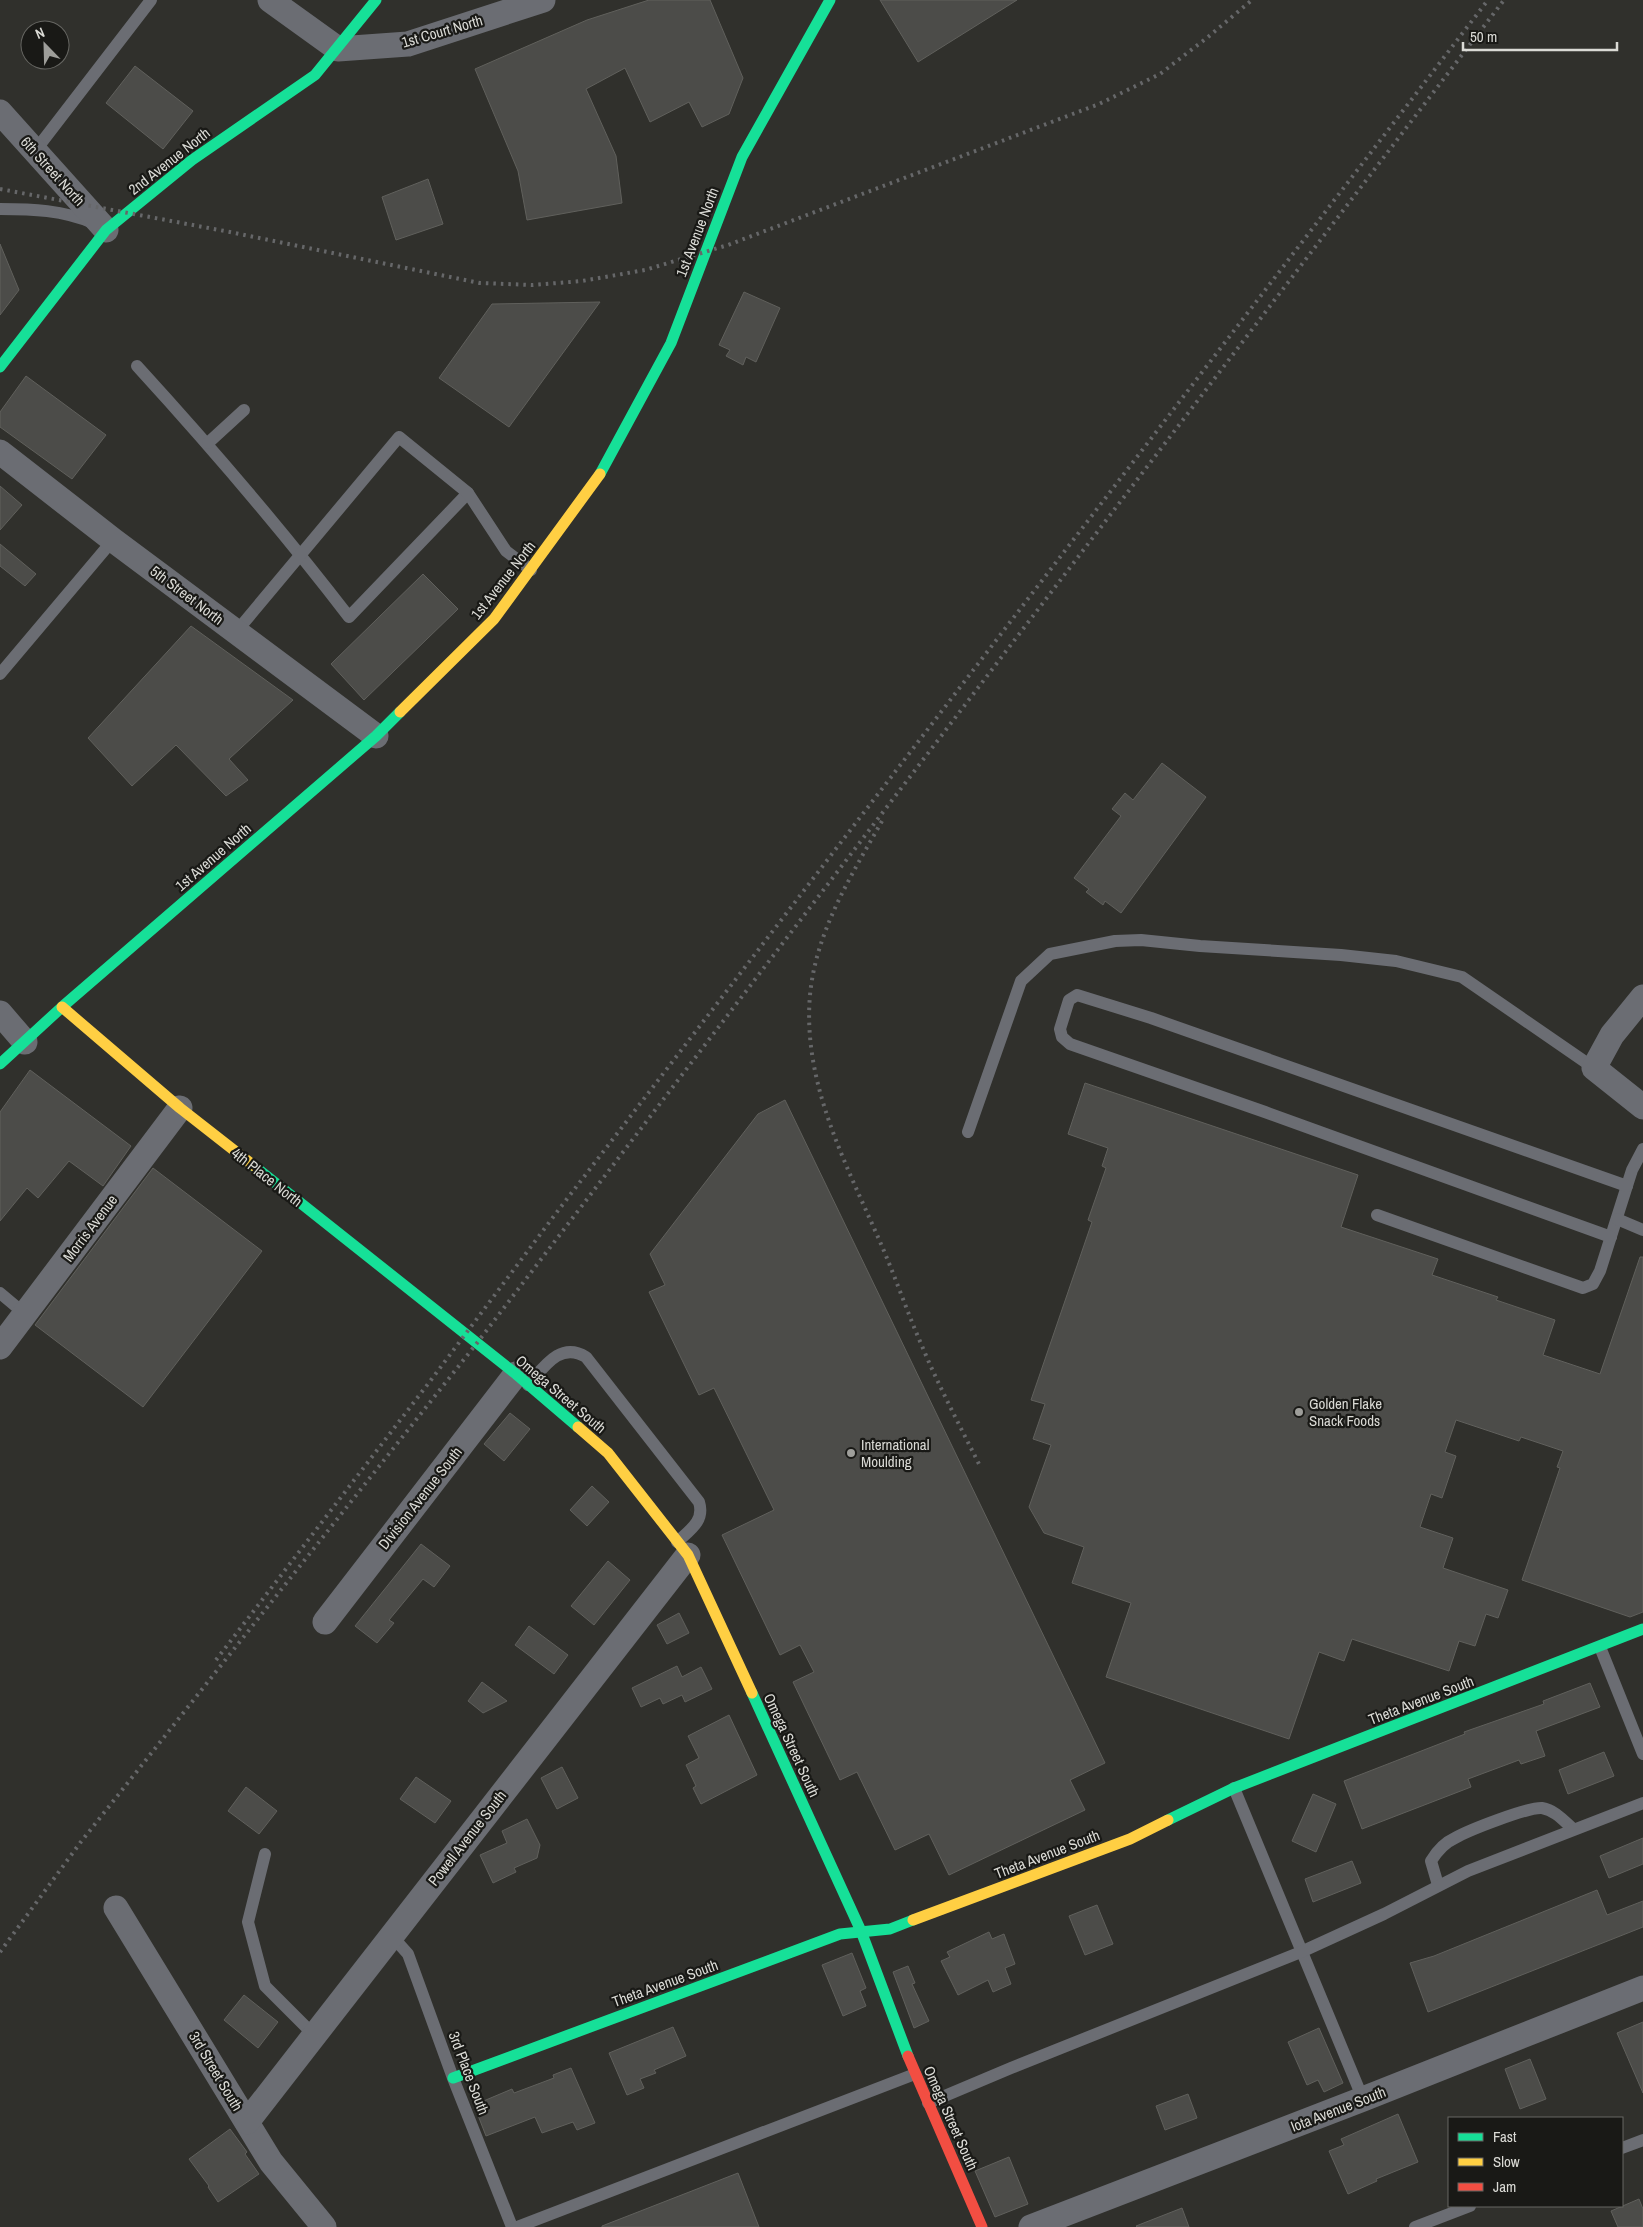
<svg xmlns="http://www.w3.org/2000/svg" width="1643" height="2227" font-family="'Archivo Narrow',sans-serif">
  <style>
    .building { fill: #4c4c49; stroke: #60605c }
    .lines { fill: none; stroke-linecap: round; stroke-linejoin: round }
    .lane { stroke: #6b6d73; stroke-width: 12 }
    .street { stroke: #6b6d73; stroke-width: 25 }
    .fast { stroke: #16e098; stroke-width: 11 }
    .slow { stroke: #ffcf43; stroke-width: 11 }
    .jam { stroke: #f24e42; stroke-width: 11 }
    .rail { stroke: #666769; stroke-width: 4; stroke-dasharray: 2.5 5; stroke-linecap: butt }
    .poi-dot { fill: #9e9e9a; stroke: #191916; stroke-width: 2 }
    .labels { text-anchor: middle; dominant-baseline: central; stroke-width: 4.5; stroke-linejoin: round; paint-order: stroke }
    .street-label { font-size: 15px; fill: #dadad5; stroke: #191916 }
    .poi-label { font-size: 15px; fill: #dadad5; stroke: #191916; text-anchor: start }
  </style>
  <rect width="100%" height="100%" fill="#30302c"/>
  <g class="building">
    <polygon points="649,0 710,0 743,78 729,114 702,127 689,102 650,122 625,68 586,89 616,156 622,203 527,220 518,171 475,69 587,20"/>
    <polygon points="880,0 1017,0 918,62"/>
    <polygon points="135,66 193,111 163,149 106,103"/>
    <polygon points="428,179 443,224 396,240 382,197"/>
    <polygon points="0,244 19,290 0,315"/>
    <polygon points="744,292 780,308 756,362 746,357 743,365 726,356 730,350 719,345"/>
    <polygon points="600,302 509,427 439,378 492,304"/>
    <polygon points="26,376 106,435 72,479 0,427 0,412"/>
    <polygon points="0,486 22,505 0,530"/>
    <polygon points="0,544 36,574 25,586 0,566"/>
    <polygon points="423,574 458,609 364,700 331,664"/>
    <polygon points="191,626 293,700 229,759 248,780 226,796 176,745 132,786 88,738"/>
    <polygon points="1162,763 1206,797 1121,913 1105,901 1103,905 1086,892 1089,889 1074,878 1121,816 1112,809 1125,793 1133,800"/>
    <polygon points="30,1070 131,1146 103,1186 69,1161 38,1198 27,1188 0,1221 0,1112"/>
    <polygon points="1085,1083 1358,1175 1341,1227 1438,1259 1432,1275 1498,1297 1496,1300 1555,1320 1543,1355 1600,1374 1640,1257 1643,1257 1643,1612 1630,1617 1522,1580 1560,1468 1557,1467 1563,1451 1521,1437 1519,1441 1456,1420 1445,1452 1456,1456 1442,1498 1431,1494 1420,1527 1453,1538 1443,1568 1508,1590 1498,1618 1486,1614 1475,1646 1459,1641 1449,1671 1352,1639 1344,1661 1319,1652 1289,1739 1106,1677 1131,1603 1072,1583 1084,1547 1044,1533 1029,1507 1051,1445 1033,1439 1045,1404 1031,1400 1092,1222 1088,1220 1106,1168 1102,1166 1108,1148 1068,1134"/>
    <polygon points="785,1100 1105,1763 1070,1780 1085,1810 949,1875 929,1834 895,1850 857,1772 840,1780 793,1682 814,1672 800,1645 780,1655 722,1535 774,1510 714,1388 699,1395 649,1292 665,1285 650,1254 758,1114"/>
    <polygon points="153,1168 262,1251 143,1407 35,1325"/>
    <polygon points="510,1413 530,1429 504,1461 484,1444"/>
    <polygon points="592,1486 609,1502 587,1526 570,1510"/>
    <polygon points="421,1544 450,1566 434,1587 423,1579 389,1620 394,1623 377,1643 355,1626"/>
    <polygon points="608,1561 630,1580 594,1625 571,1606"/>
    <polygon points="679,1613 689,1633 667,1644 657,1625"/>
    <polygon points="529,1626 568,1655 554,1674 515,1645"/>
    <polygon points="677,1666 682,1677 701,1667 712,1689 685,1702 682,1695 663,1704 660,1698 641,1707 632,1688"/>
    <polygon points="482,1682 507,1701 483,1713 468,1701"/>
    <polygon points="1590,1683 1600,1707 1536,1731 1545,1756 1521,1764 1519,1760 1468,1779 1471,1787 1362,1829 1344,1781 1465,1734 1464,1732 1544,1704 1543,1701"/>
    <polygon points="729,1715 757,1775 701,1804 693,1788 696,1786 686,1765 699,1758 688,1736"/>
    <polygon points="1604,1752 1614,1776 1568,1794 1559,1770"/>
    <polygon points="562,1767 578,1798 557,1809 541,1778"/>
    <polygon points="416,1777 451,1801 435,1823 400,1799"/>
    <polygon points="246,1787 277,1811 259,1834 228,1811"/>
    <polygon points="1313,1794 1336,1804 1316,1852 1292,1841"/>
    <polygon points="527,1819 540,1845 537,1858 514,1868 516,1872 493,1883 480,1855 507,1843 502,1831"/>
    <polygon points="1643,1838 1643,1864 1609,1878 1600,1856"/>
    <polygon points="1352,1861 1361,1883 1313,1902 1305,1879"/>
    <polygon points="1597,1890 1607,1915 1643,1901 1643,1927 1428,2012 1410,1963 1434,1956"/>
    <polygon points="1097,1905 1113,1944 1085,1955 1069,1916"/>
    <polygon points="989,1932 992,1939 1004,1934 1015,1964 1005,1968 1011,1984 993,1992 988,1980 958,1995 941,1961 950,1957 947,1952"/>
    <polygon points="852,1953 866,1988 860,1991 866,2006 843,2016 822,1965"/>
    <polygon points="908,1966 915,1983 912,1984 929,2021 914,2028 893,1972"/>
    <polygon points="244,1995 278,2022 258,2048 224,2020"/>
    <polygon points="1643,2022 1643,2093 1617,2033"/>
    <polygon points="673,2027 686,2056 654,2070 656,2073 640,2079 644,2088 627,2095 609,2053"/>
    <polygon points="1319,2028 1343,2083 1324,2092 1318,2080 1307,2085 1288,2042"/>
    <polygon points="1530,2059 1546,2099 1520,2109 1505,2069"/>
    <polygon points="571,2068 595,2123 577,2130 573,2122 542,2133 535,2117 486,2136 474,2105 512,2089 514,2093 554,2078 553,2075"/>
    <polygon points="1188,2094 1197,2118 1165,2130 1156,2106"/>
    <polygon points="1398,2114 1418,2162 1376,2179 1377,2181 1348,2194 1329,2151 1344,2145 1341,2139"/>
    <polygon points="230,2129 247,2152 245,2154 259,2174 218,2202 208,2187 209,2186 189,2159"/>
    <polygon points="1009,2157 1028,2204 995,2217 975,2171"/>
    <polygon points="738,2173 759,2227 602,2227 602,2226"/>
    <polygon points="1639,2199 1643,2209 1643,2227 1618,2227 1611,2211"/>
    <polygon points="1182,2208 1189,2227 1137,2227 1136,2226"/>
  </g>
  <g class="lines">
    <g class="lane">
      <polyline points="35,151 151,0"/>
      <path d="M 0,209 C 32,209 63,210 93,223"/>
      <path d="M 137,366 C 211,447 282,530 349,617 L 468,493"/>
      <polyline points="208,443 244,410"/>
      <polyline points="236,632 399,437 468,493 506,551 531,570"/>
      <polyline points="0,674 113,540"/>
      <polyline points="968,1132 1021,981 1050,954 1115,941 1141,940 1200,946 1341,955 1396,961 1462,977 1594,1068"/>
      <polyline points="1377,1215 1583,1288 1593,1284 1600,1271 1632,1170 1643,1149"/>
      <polyline points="1617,1219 1643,1230"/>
      <polyline points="1611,1237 1265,1112 1070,1044 1062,1037 1060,1029 1069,1000 1077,995 1151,1018 1627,1186"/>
      <polyline points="0,1293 25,1314"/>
      <path d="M 528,1385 C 544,1367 560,1341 586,1357 L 699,1502 C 705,1521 690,1530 677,1542"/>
      <polyline points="1600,1647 1643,1754"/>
      <polyline points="1234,1788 1363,2099"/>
      <polyline points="265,1854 248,1922 265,1986 314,2035"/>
      <path d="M 1438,1885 L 1431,1861 C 1437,1851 1444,1843 1455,1838 C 1469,1830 1528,1807 1542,1808 C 1555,1810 1564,1821 1573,1829"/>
      <polyline points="391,1935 408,1954 453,2078 512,2227"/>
      <polyline points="928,2103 1011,2068 1301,1952 1384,1914 1468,1871 1643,1803"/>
      <polyline points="1622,2148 1643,2140"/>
      <polyline points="517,2227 915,2074"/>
      <polyline points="1415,2227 1470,2206"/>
    </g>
    <g class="street">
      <polyline points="270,0 338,49 408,44 543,0"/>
      <polyline points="0,112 106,230"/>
      <polyline points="0,452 113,540 376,736"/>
      <polyline points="1643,997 1612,1035 1594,1068 1643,1107"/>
      <polyline points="0,1013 25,1042"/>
      <polyline points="0,1347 180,1108"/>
      <polyline points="325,1622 516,1374"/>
      <polyline points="116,1908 271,2162 324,2227"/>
      <polyline points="247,2122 688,1555"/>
      <polyline points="1031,2227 1363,2099 1643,1988"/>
    </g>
    <g class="fast">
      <polyline points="0,367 106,230 192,160 315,75 376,0"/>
      <polyline points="600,474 671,343 742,157 830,0"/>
      <polyline points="0,1064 62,1007 376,736 400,712"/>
      <polyline points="254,1166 516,1374 578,1427"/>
      <polyline points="752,1693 861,1931 908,2056"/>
      <polyline points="1168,1820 1234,1788 1643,1629"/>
      <polyline points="453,2078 840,1934 890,1929 913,1920"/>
    </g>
    <g class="slow">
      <polyline points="400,712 494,619 600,474"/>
      <polyline points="62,1007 180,1108 254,1166"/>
      <polyline points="578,1427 608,1453 688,1555 752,1693"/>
      <polyline points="913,1920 1130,1839 1168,1820"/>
    </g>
    <polyline class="jam" points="908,2056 982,2227"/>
    <g class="rail">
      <polyline points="0,189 230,232 480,283 533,285 582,281 645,270 728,245 1099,104 1160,74 1208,37 1252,0"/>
      <path d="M 882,821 C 851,876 816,931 810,995 C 802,1086 849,1169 884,1251 C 897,1282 908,1314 922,1346 C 939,1387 961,1428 981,1468"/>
      <polyline points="216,1660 431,1380 560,1208 1488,0"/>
      <polyline points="0,1952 80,1843 477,1343 1504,0"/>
    </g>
  </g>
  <g class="poi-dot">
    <circle cx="1299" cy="1412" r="5"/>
    <circle cx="851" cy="1453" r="5"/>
  </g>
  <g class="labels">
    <g class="street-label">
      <text transform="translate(442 31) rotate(-16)">1st Court North</text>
      <text transform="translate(169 161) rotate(-38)">2nd Avenue North</text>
      <text transform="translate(53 171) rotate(48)">6th Street North</text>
      <text transform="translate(697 232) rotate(-69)">1st Avenue North</text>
      <text transform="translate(503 580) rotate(-52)">1st Avenue North</text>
      <text transform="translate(187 595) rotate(37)">5th Street North</text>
      <text transform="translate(213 857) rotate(-41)">1st Avenue North</text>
      <text transform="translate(267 1177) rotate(38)">4th Place North</text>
      <text transform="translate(90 1228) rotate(-53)">Morris Avenue</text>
      <text transform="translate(561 1394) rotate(40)">Omega Street South</text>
      <text transform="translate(420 1498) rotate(-52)">Division Avenue South</text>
      <text transform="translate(1421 1700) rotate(-21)">Theta Avenue South</text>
      <text transform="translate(792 1745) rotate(65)">Omega Street South</text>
      <text transform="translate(467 1838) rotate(-52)">Powell Avenue South</text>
      <text transform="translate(1047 1854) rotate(-21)">Theta Avenue South</text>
      <text transform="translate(665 1983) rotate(-20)">Theta Avenue South</text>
      <text transform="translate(216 2071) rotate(59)">3rd Street South</text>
      <text transform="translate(469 2073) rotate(69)">3rd Place South</text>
      <text transform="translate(1338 2109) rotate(-21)">Iota Avenue South</text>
      <text transform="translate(951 2118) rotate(66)">Omega Street South</text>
    </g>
    <g class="poi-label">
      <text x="1309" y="1403">Golden Flake<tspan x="1309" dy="17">Snack Foods</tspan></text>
      <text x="861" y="1444">International<tspan x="861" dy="17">Moulding</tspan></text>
    </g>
  </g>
  <rect x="1448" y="2117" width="175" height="90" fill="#191916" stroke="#666662"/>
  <rect x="1458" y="2133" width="25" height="8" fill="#16e098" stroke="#666662"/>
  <text x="1493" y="2142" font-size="15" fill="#dadad5">Fast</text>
  <rect x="1458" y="2158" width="25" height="8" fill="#ffcf43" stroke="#666662"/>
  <text x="1493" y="2167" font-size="15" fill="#dadad5">Slow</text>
  <rect x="1458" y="2183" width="25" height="8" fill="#f24e42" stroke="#666662"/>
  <text x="1493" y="2192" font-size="15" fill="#dadad5">Jam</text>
  <g transform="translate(45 45) rotate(337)"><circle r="24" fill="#191916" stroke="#666662"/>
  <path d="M0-4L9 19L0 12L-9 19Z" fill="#9e9e9a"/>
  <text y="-8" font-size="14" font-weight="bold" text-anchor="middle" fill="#dadad5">N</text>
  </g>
  <path d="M1463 42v8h154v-8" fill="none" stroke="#dadad5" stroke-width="2.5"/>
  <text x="1470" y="42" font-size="15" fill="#dadad5" stroke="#191916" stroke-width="4" paint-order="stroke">50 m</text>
</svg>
